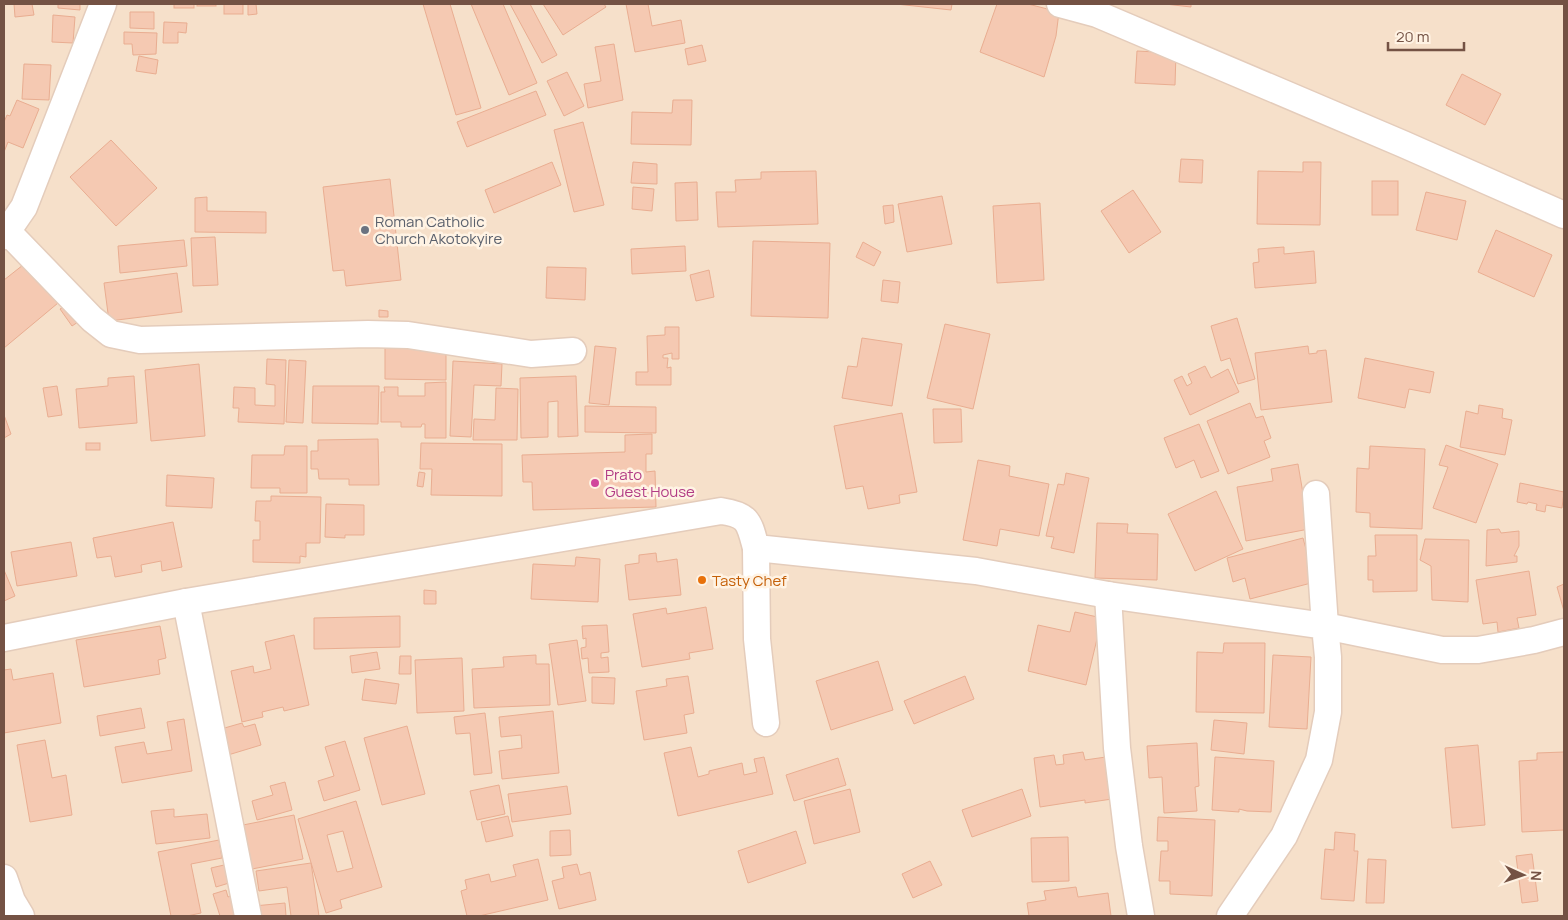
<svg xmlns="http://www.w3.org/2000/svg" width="1568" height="920" font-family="Manrope,sans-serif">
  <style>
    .residential { fill: #f6e0ca }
    .building { fill: #f5c9b2; stroke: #e9ad91; fill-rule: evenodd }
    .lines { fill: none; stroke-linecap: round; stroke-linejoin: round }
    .street-casing { stroke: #e4ccbb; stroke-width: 29 }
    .street { stroke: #fff; stroke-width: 26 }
    .worship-dot { fill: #6b7280; stroke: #fff3e4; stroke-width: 2 }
    .hotel-dot { fill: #d1479c; stroke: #fff3e4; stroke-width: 2 }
    .food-dot { fill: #e8710a; stroke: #fff3e4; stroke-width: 2 }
    .labels { text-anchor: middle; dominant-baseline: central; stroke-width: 5; stroke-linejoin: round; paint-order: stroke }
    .worship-label { font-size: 15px; fill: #5b616d; stroke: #fff3e4; text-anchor: start }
    .hotel-label { font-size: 15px; fill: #b23c85; stroke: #fff3e4; text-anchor: start }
    .food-label { font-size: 15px; fill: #c56008; stroke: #fff3e4; text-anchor: start }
  </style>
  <rect width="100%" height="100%" fill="#feefdc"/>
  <rect class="residential" x="4" y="4" width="1560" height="912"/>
  <g class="building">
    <polygon points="14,4 32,4 34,15 15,17"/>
    <polygon points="58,4 80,4 80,10 58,8"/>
    <rect x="174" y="4" width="20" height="4"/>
    <rect x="197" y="4" width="19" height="2"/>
    <rect x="224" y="4" width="19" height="10"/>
    <polygon points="248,4 256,4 257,14 248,15"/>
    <polygon points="423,4 450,4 481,108 456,115"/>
    <polygon points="471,4 503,4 537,83 509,95"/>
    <polygon points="510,4 530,4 557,55 542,63"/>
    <polygon points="543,4 604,4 606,7 563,35"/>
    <polygon points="626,4 648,4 652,26 681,20 685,43 635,52"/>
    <polygon points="896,4 952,4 951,10"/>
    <polygon points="997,4 1028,4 1059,12 1056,36 1044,77 980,52"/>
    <polygon points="1165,4 1191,4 1191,7"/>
    <polygon points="130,12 154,12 154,29 130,28"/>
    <polygon points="53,15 75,17 73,43 52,42"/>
    <polygon points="164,22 187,23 186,33 178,32 178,43 163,43"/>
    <polygon points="124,32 157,33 156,54 133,55 132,44 124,44"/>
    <polygon points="614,44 623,100 588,108 584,84 601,81 595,47"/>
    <polygon points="702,45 706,61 688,65 685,49"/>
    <polygon points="1137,51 1176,53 1175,85 1135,83"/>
    <polygon points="139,56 158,60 156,74 136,71"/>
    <polygon points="24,64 51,65 49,100 22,99"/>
    <polygon points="567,72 584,106 564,116 547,81"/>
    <polygon points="1462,74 1501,94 1485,125 1446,105"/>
    <polygon points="536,91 546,115 467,147 457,122"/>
    <polygon points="17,100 39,109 23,148 8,142 4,152 4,122 7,115 10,116"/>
    <polygon points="673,100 692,100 691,145 631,144 632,112 672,113"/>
    <polygon points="583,122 604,205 574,212 554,130"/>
    <polygon points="111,140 157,188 116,226 70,177"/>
    <polygon points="1181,159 1203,160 1202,183 1179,182"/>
    <polygon points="552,162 561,185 494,213 485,190"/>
    <polygon points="633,162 657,164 657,184 631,183"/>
    <polygon points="1303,162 1321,162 1320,225 1257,224 1258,171 1303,172"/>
    <polygon points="816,171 818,224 718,227 716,192 736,192 735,180 761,179 761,172"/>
    <polygon points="390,179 401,280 346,286 344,270 333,271 323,187"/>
    <rect x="1372" y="181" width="26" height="34"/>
    <polygon points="697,182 698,220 676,221 675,183"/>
    <polygon points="633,187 654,189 652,211 632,209"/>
    <polygon points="1133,190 1161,232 1129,253 1101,211"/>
    <polygon points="1426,192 1466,201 1457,240 1416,230"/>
    <polygon points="942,196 952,244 907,252 898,204"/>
    <polygon points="207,197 207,211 266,212 266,233 195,232 195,198"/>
    <polygon points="1040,203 1044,280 997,283 993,206"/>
    <polygon points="893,205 894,222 885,224 883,206"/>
    <polygon points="1496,230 1552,255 1534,297 1478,272"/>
    <polygon points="215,237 218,285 193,286 191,238"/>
    <polygon points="184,240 187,266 120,273 118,246"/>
    <polygon points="753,241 830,243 828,318 751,316"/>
    <polygon points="863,242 881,252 874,266 856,257"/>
    <polygon points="685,246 686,271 632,274 631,249"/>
    <polygon points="1284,247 1284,254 1314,251 1316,283 1255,288 1253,263 1259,262 1258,249"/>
    <polygon points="23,265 58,303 4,348 4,280"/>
    <polygon points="547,267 586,268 585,300 546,298"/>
    <polygon points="709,270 714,297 696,301 690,275"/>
    <polygon points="177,273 182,312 109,321 104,283"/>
    <polygon points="883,280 900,282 898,303 881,301"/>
    <polygon points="70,303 81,320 72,326 60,309"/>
    <polygon points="379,310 388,311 388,317 379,317"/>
    <polygon points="1237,318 1255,379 1238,384 1230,358 1221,361 1211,326"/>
    <polygon points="945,324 990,334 973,409 927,398"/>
    <polygon points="665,327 679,327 679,359 672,359 672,353 663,355 663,358 668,358 667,368 671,367 671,385 636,385 636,372 648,372 647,336 665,335"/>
    <polygon points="862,338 902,344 892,406 842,398 848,366 857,367"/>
    <polygon points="385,346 446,346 446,380 385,379"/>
    <polygon points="595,346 616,348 609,405 589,403"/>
    <polygon points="1308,346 1309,354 1317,353 1317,351 1326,350 1332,402 1261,410 1255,353"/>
    <polygon points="1365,358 1434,372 1430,393 1409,389 1405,408 1358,398"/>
    <polygon points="267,359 286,360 284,424 238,422 239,408 233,408 234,387 255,388 255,405 275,406 275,385 266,384"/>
    <polygon points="289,360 306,361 303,423 286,422"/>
    <polygon points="453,361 502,364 501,386 474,385 471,437 450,436"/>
    <polygon points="199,364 205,436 151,441 145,370"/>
    <polygon points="1205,366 1211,378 1228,369 1239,392 1190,415 1174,380 1182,376 1187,386 1192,383 1188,374"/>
    <polygon points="134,376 137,423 79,428 76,389 108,386 108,378"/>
    <polygon points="576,376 578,436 558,437 558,401 548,402 548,437 521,438 520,378"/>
    <polygon points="446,382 446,438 425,438 425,424 422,424 421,427 401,427 401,422 381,422 381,392 385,392 384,387 398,387 398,396 425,396 425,383"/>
    <polygon points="57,386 62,415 48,417 43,388"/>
    <polygon points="313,386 379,386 378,424 312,423"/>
    <polygon points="496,388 518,389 517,440 473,440 474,419 495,420"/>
    <polygon points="1250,403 1256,418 1263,416 1271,438 1264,441 1270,457 1228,474 1207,421"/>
    <polygon points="1479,405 1503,409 1502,418 1512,420 1505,455 1460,447 1466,411 1478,414"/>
    <polygon points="585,406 656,407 656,433 585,432"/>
    <polygon points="933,409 961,409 962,442 934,443"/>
    <polygon points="902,413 917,492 899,495 900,503 868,509 863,486 846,489 834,426"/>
    <polygon points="4,415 11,434 4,438"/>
    <polygon points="1199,424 1219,471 1201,478 1194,460 1176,468 1164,438"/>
    <polygon points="652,434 652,454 646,454 646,472 655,471 656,507 533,510 532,482 523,482 522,455 625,452 625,435"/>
    <polygon points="378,439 379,485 349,485 349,479 319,479 318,469 311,469 311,451 318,451 318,440"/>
    <rect x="86" y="443" width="14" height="7"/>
    <polygon points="421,443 502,444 502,496 431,495 432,469 420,469"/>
    <polygon points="1446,445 1498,464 1476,523 1433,508 1448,467 1439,465"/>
    <polygon points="285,446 307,446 307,493 280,493 280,488 251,488 252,455 284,455"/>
    <polygon points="1370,446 1425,449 1422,529 1370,527 1370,513 1356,512 1357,468 1369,469"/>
    <polygon points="978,460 1010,466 1009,476 1049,484 1039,536 1000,529 997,546 963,540"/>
    <polygon points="1298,464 1309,529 1246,541 1237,487 1273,481 1271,469"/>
    <polygon points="419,472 425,473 423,487 417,486"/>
    <polygon points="1066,473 1089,478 1074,553 1051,548 1054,537 1046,536 1058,484 1064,485"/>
    <polygon points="167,475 214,478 212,508 166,506"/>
    <polygon points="1520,483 1564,492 1562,508 1546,505 1545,512 1536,510 1537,504 1528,502 1527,504 1517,502"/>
    <polygon points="1216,491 1243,549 1195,571 1168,514"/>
    <polygon points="271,496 321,497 320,543 306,543 306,557 300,556 300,563 253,562 253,540 260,540 260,521 255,521 256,501 271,501"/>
    <polygon points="326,504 364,505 364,535 345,535 345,538 325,537"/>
    <polygon points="173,522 182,567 162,571 161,561 141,565 142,572 115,577 111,556 97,558 93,538"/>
    <polygon points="1097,523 1128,524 1127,533 1158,534 1157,580 1095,578"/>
    <polygon points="1499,529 1501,533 1519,531 1519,546 1514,556 1517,556 1517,562 1486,566 1487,530"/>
    <polygon points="1375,535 1417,535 1417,591 1373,592 1373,580 1368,580 1368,556 1376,556"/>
    <polygon points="1303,538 1315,582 1250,599 1245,578 1233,582 1227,558"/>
    <polygon points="1425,539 1469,540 1468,602 1432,600 1431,566 1420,560"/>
    <polygon points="71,542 77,576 17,586 11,552"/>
    <polygon points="656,553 657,562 677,559 681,595 629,600 625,565 639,563 639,555"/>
    <polygon points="576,557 600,559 598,602 531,599 533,564 575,566"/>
    <polygon points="4,570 15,596 4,601"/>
    <polygon points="1529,571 1536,615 1517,618 1519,628 1498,632 1497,622 1483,624 1476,580"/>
    <polygon points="1564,584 1564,611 1557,587"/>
    <polygon points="424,590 436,591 436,604 424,604"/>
    <polygon points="706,607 713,649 689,653 690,659 642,667 633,614 666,608 667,614"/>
    <polygon points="1075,612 1102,618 1086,685 1028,671 1038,625 1070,632"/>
    <polygon points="400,616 400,647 314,649 314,618"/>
    <polygon points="607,625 609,652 601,653 601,658 608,657 609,672 589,673 588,658 582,659 581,648 586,647 586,638 583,639 582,626"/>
    <polygon points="160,626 166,658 158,660 160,674 84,687 76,640"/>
    <polygon points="294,635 309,705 284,711 283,707 262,712 263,717 242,722 231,671 253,666 254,673 271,669 265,642"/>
    <polygon points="577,640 586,701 558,705 549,644"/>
    <polygon points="1224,643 1265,643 1264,713 1196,712 1197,652 1223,653"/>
    <polygon points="377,652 380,669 352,673 350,656"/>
    <polygon points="536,655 536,664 549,664 550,705 474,708 472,669 504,667 503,657"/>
    <polygon points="1273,655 1311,657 1307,729 1269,727"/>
    <polygon points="400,656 411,656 411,674 399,674"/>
    <polygon points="462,658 464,711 417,713 415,660"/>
    <polygon points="878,661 893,710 831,730 816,681"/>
    <polygon points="11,669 13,680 53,673 61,723 4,733 4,670"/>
    <polygon points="688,676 694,713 684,715 687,733 644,740 636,691 667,686 666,679"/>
    <polygon points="965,676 974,699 914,724 904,701"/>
    <polygon points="592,677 615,678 614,704 592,703"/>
    <polygon points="365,679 399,684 396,704 362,700"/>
    <polygon points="141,708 145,728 100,736 97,716"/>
    <polygon points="553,711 559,773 502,779 499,751 522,748 521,735 501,737 499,717"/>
    <polygon points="485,713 492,773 474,775 470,733 456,734 454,717"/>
    <polygon points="184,719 192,771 122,783 115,747 144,742 147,754 172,750 167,722"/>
    <polygon points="1214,720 1247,723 1244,754 1211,750"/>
    <polygon points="242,723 244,727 255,724 261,745 228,755 221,729"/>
    <polygon points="407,726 425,794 382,805 364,738"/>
    <polygon points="45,740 52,778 66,775 72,815 30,822 17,745"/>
    <polygon points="345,741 360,790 324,801 318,781 334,776 325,747"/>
    <polygon points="1197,743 1199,786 1195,787 1197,811 1164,813 1162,777 1149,778 1147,746"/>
    <polygon points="1478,745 1485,825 1452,828 1445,748"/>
    <polygon points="691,747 698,777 709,774 709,771 742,763 744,775 757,772 754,759 764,757 773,794 678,816 664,753"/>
    <polygon points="1083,752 1085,760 1106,757 1112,799 1085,803 1085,800 1040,807 1034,758 1054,755 1056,765 1064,764 1063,755"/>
    <polygon points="1564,752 1564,830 1522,832 1519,761 1537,760 1537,753"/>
    <polygon points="1215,757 1274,761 1271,812 1247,811 1239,809 1239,812 1212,810"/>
    <polygon points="838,758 846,785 794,801 786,775"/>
    <polygon points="285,782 292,810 257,820 252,801 273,795 270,786"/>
    <polygon points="499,785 505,814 477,820 470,791"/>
    <polygon points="567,786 571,814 512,822 508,794"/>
    <polygon points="850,789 860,832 814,844 804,801"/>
    <polygon points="1022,789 1031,816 972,837 962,810"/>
    <path d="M 356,801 L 382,887 L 340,900 L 342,908 L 326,913 L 298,819 ZM 343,831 L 353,868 L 337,872 L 327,835 Z"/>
    <polygon points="174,809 174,817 207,814 210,838 156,844 151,811"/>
    <polygon points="294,815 303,859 247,870 243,825"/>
    <polygon points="508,816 513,836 486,842 481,822"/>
    <polygon points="1158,817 1215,820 1212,896 1170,894 1170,881 1159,881 1161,851 1168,851 1168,841 1157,841"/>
    <polygon points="570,830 571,855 550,856 550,831"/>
    <polygon points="796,831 806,863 748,883 738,851"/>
    <polygon points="1335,832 1355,834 1354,851 1358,851 1354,901 1321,899 1325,849 1334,850"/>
    <polygon points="1068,837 1069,881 1032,882 1031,838"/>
    <polygon points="219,840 222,858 191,864 201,913 187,916 171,916 158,852"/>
    <polygon points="1532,854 1538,901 1522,903 1516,856"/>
    <polygon points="538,859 548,900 479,916 467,916 461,891 467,889 465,880 489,874 491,882 516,876 513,865"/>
    <polygon points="1368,859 1386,860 1384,903 1366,903"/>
    <polygon points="930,861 942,885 913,898 902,874"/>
    <polygon points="311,863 319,916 291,916 287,887 259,891 256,871"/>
    <polygon points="577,864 580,875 590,872 596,900 559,909 552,881 564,878 562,867"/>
    <polygon points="224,865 229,883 216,887 211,868"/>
    <polygon points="1076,887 1078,897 1108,893 1111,916 1029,916 1027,903 1046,900 1044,891"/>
    <polygon points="226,890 228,897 233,895 240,916 220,916 213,894"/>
    <polygon points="285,903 286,916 255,916 254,906"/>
  </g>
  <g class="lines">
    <defs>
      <g id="street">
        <polyline points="1060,4 1097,14 1403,144 1564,215"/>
        <polyline points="7,231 92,319 111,334 140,340 368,334 408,335 531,354 573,351"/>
        <polyline points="4,236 24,207 103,4"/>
        <polyline points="1316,494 1325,626 1442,650 1478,650 1534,640 1564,632"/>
        <polyline points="756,548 757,639 766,723"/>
        <polyline points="1108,595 1117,748 1129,846 1141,916"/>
        <polyline points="186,602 248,916"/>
        <path d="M 4,638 L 186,602 L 721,511 C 749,515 749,522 756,548 L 976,571 L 1108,595 L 1325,626 L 1328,657 L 1328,712 L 1319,760 L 1284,836 L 1230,916"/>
        <polyline points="4,878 12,901 21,916"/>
      </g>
    </defs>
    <use href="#street" class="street-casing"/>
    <use href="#street" class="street"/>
  </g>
  <circle class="worship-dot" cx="365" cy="230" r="5"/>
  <circle class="hotel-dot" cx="595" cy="483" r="5"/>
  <circle class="food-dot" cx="702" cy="580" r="5"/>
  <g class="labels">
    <g class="worship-label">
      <text x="375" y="221">Roman Catholic<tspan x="375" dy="17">Church Akotokyire</tspan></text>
    </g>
    <g class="hotel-label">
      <text x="605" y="474">Prato<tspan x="605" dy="17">Guest House</tspan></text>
    </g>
    <g class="food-label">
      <text x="712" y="580">Tasty Chef</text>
    </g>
  </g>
  <rect width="1568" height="920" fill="none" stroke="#745244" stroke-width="10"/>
  <g transform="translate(1523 875) rotate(93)" stroke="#fff3e4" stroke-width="4" paint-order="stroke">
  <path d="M0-4L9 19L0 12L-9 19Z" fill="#745244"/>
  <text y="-8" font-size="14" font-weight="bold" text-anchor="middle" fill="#745244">N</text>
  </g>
  <path d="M1388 42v8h76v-8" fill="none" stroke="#745244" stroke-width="2.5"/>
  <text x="1396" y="42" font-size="15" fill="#745244" stroke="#fff3e4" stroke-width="4" paint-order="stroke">20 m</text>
</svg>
